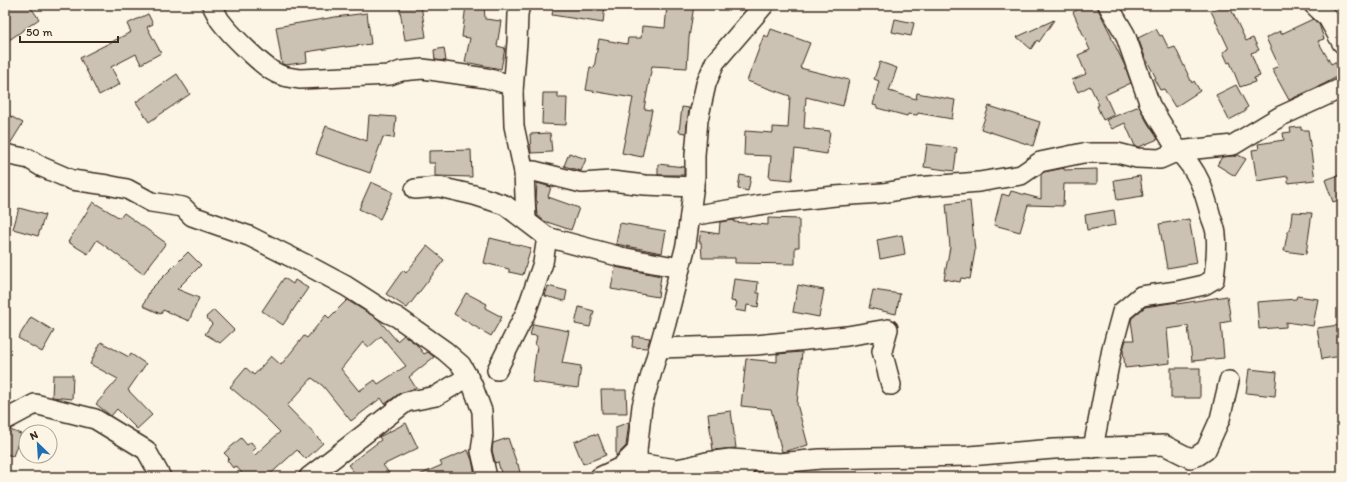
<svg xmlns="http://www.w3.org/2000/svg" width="1347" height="482" font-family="Itim,sans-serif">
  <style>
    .building { fill: #ccc2b3; stroke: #3b2a1e; fill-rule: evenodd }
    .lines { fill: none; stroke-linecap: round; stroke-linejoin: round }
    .minor-casing { stroke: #3b2a1e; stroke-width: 22 }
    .minor { stroke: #fcf5e5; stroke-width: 19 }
  </style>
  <rect width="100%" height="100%" fill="#fcf5e5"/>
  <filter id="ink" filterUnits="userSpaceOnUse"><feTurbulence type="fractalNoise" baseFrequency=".025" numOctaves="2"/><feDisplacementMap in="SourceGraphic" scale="8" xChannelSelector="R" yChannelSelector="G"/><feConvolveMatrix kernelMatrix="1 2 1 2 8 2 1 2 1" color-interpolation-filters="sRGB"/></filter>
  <g filter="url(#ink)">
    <g class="building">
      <polygon points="5,5 29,5 39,19 5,43"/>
      <polygon points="399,5 421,5 426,37 405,40"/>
      <polygon points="466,5 484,5 485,19 501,21 497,46 505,48 501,69 465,62 470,38 462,37"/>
      <polygon points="554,5 605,5 603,23 552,15"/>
      <polygon points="667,5 694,5 689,38 687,68 652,66 644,109 652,110 642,157 622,153 633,98 586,90 590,67 594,68 599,39 627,44 628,38 641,38 642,26 665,28"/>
      <polygon points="1088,5 1097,5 1099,11 1112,37 1111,37 1125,66 1131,83 1105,95 1114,115 1103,120 1097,106 1099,105 1090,86 1078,92 1072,80 1086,74 1078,55 1090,50 1073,12"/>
      <polygon points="1223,5 1229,5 1246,41 1253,38 1259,50 1251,53 1260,76 1254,78 1255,82 1240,87 1230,62 1228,63 1223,52 1229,49 1211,11"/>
      <polygon points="367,13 371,44 345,47 345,46 306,52 307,62 286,65 282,64 276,27 335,17"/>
      <polygon points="148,14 153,24 147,27 161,53 141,64 136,54 111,67 120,84 99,95 80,58 131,32 127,24"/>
      <polygon points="895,19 914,23 911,36 892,32"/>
      <polygon points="1313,19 1319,24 1324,39 1318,41 1331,64 1335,62 1342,74 1324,84 1289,100 1272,69 1279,66 1266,38 1280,31 1281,34"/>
      <polygon points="1054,20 1039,42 1037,40 1031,49 1017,37"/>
      <polygon points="771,29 810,43 800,68 849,80 843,106 806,97 804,128 830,131 827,154 795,149 792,180 769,178 771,156 744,155 745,131 773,133 773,127 788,128 790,96 747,81 764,35 768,37"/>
      <polygon points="1156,29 1160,36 1162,35 1169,49 1175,47 1192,83 1194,81 1200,91 1175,107 1164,89 1160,90 1154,79 1156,78 1145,57 1138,38"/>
      <polygon points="444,48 446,61 435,60 434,50"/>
      <polygon points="880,62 897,68 889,91 916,99 917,93 955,100 952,119 918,113 917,115 908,114 907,116 877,108 877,106 873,105 879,81 874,79"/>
      <polygon points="177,74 190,94 149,122 136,102"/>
      <polygon points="1236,85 1248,107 1245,109 1246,111 1229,120 1216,95"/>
      <polygon points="543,93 558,93 558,98 567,98 566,125 542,124"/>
      <polygon points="989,106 1040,122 1033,146 981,129"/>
      <polygon points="1139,106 1147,122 1158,139 1139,147 1135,146 1125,123 1112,129 1106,120"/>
      <polygon points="682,107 689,108 686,133 679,132"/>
      <polygon points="5,113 23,123 10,144 5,143"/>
      <polygon points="369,115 396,117 394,138 383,137 370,173 316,154 326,126 367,141"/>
      <polygon points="1301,127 1301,130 1308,130 1315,180 1288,183 1288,176 1257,181 1252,150 1259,149 1258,144 1284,140 1283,133 1291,132 1290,128"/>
      <polygon points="550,133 552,152 531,153 530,134"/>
      <polygon points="927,144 957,148 954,171 924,167"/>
      <polygon points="471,150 472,177 435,176 435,163 429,163 429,151"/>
      <polygon points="569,153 586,159 581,171 564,166"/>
      <polygon points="1236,155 1238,155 1246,159 1235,176 1217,165 1222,157 1234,156 1235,157"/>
      <polygon points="658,164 684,167 684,175 658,175"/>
      <polygon points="1064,168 1064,170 1097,169 1097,184 1064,184 1063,206 1028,205 1020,232 994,225 1002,194 1009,196 1011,191 1041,199 1041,174 1044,172"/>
      <polygon points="1342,174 1342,199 1333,202 1325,180"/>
      <polygon points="740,175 751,177 748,191 738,189"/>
      <polygon points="1140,176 1143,196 1117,200 1114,180"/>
      <polygon points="371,182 393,192 380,219 359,209"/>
      <polygon points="537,183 551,187 548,197 579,208 571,230 544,221 537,215 536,205 538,202 536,201"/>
      <polygon points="970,201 975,251 970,279 961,278 960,282 944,279 950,247 946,204"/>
      <polygon points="93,202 120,218 124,213 166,243 143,274 97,240 88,254 68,242"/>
      <polygon points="19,208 45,215 38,236 13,229"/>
      <polygon points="1114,210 1116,225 1087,230 1085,215"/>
      <polygon points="1292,212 1312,213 1306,254 1284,251 1288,230 1290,230"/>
      <polygon points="768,218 799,219 799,247 795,247 795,264 735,263 735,258 702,258 701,242 699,242 701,231 719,234 720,222 735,220 734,222 768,225"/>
      <polygon points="1189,219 1197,263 1167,268 1159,224"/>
      <polygon points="620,223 666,231 662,253 616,244"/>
      <polygon points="902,235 905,254 880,259 877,240"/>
      <polygon points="490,238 531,248 523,275 509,272 509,269 484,263"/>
      <polygon points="427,246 444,260 407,308 386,294 403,270 406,273"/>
      <polygon points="188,252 201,265 177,289 199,298 189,321 163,310 161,314 143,306 150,290"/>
      <polygon points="615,267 661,276 658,297 611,289"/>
      <polygon points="284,278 293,284 295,280 308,288 283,325 262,311"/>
      <polygon points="734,279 758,282 757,293 760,293 758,307 747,305 746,312 735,310 737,302 731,301"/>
      <polygon points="798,285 824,290 819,317 793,312"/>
      <polygon points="548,286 567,291 565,301 545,296"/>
      <polygon points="873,290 900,294 896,314 869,308"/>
      <polygon points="466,293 487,304 485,308 502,317 491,336 454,314"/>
      <polygon points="1227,296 1231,321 1221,323 1224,358 1192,361 1188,326 1167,329 1170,363 1125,368 1123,350 1126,340 1134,340 1131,321 1132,318 1145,307 1177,302 1177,304"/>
      <polygon points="1297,296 1318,299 1313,326 1286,322 1286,327 1259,329 1257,302 1296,299"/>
      <path d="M 347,300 L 378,319 L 397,341 L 404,335 L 416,344 L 424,354 L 428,352 L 434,357 L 409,377 L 416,388 L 400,393 L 385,404 L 381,398 L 351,421 L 323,386 L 312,378 L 287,406 L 323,443 L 306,459 L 297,450 L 267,477 L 245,477 L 236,466 L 233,468 L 227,460 L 229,458 L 224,453 L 241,438 L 247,445 L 251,442 L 256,448 L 252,452 L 255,455 L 280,432 L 264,416 L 230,387 L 246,368 L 254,375 L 271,356 L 281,365 L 304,336 L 307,338 L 326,315 L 329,318 ZM 381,336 L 406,366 L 378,384 L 375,380 L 359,391 L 341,369 L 363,342 L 369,347 Z"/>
      <polygon points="579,307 594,311 590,327 575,324"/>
      <polygon points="214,310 234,330 220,343 205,334 212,324 206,317"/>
      <polygon points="31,317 54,331 42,352 18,338"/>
      <polygon points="533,324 569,331 562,363 581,366 578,388 532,382 537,346 535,345 537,336 530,335"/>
      <polygon points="1339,325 1342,356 1322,359 1317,328"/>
      <polygon points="633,336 650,338 647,348 632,347"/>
      <polygon points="101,342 129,357 131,354 146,364 128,390 152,415 137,429 117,409 111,416 96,404 118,379 90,364"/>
      <polygon points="802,352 797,404 808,445 782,452 771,409 741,406 746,359 777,362 777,354"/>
      <rect x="1171" y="368" width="29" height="30"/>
      <polygon points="1249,369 1277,372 1275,396 1246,393"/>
      <polygon points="53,375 73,375 72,399 52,397"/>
      <polygon points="601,390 626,390 627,413 602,413"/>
      <polygon points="731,411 736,448 713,450 708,414"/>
      <polygon points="629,422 626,446 616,456 616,427"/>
      <polygon points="406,423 418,448 383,465 392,477 358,477 348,465 381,440 379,437"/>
      <polygon points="10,430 21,434 13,456 5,454 5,431"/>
      <polygon points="594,434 595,436 598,434 606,455 583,464 574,442"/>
      <polygon points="508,438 517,464 518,464 521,477 502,477 498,462 495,463 494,458 492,450 493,443"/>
      <polygon points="468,450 472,460 475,475 471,477 415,477 442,465 440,462"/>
    </g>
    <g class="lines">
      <defs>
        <g id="minor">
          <path d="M 212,5 C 214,10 217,14 219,19 C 228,32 262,66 276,73 C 283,77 292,78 300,79 L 390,75 L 401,71 L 423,69 L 486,78 L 508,84 L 513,91"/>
          <polyline points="520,5 518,14 517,42 513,91 514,126 524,172 534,171 582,183 611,181 645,185 694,187"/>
          <polyline points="1108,5 1125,34 1150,105 1178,151 1233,145 1281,116 1342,88"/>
          <polyline points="1314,5 1328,18 1342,43"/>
          <polyline points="5,154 29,159 42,167 72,180 107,185 127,189 151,202 183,207 192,216 249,236 303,263 346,286 388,313 397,317 445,351 461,365 472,384 482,411 483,436 481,451 487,477"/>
          <polyline points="524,172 526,219"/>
          <polyline points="415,189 439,187 474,195 505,205 547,237 621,257 680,268"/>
          <path d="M 690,216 L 772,203 L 835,196 L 883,193 L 917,187 L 979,182 L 1021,175 L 1040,162 L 1083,153 L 1117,153 L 1137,158 L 1160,159 L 1178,151 C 1199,172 1204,190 1211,217 C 1213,223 1216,229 1216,235 C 1218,249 1215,265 1214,279 L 1204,285 L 1177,291 L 1141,296 L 1122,312 L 1112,349 L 1093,448"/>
          <polyline points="659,348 756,345 847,336 888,329 882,351 891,385"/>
          <polyline points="497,370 526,312 543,263 547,237"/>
          <polyline points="5,420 35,404 95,419 146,450 161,477"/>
          <polyline points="721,461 745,477"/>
          <polyline points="637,463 676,469 692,466 707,462 730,459 746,460 779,463 820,459 969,456 1054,449 1164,445 1190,458 1197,456 1206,450 1220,419 1229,381"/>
          <polyline points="309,477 406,402 436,396 468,377"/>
          <polyline points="600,477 621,467 637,451"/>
          <polyline points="638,477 637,451 642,406 666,323 686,245 695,176 695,155 698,120 706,84 715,62 764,5"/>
        </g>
      </defs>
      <use href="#minor" class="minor-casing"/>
      <use href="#minor" class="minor"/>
    </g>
  </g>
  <rect width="1347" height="482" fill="none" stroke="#fcf5e5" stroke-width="20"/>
  <rect x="10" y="10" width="1327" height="462" fill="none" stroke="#3b2a1e" stroke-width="1.5" filter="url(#ink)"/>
  <g transform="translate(38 444) rotate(335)"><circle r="19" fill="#fcf5e5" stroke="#afa495"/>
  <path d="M0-3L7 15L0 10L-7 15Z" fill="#1f6fb2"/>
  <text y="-6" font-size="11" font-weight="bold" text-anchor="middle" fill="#3b2a1e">N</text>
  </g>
  <path d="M20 36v6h98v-6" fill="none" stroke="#3b2a1e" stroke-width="2"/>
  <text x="26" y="36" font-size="12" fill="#3b2a1e" stroke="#fcf5e5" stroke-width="3" paint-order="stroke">50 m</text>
</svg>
